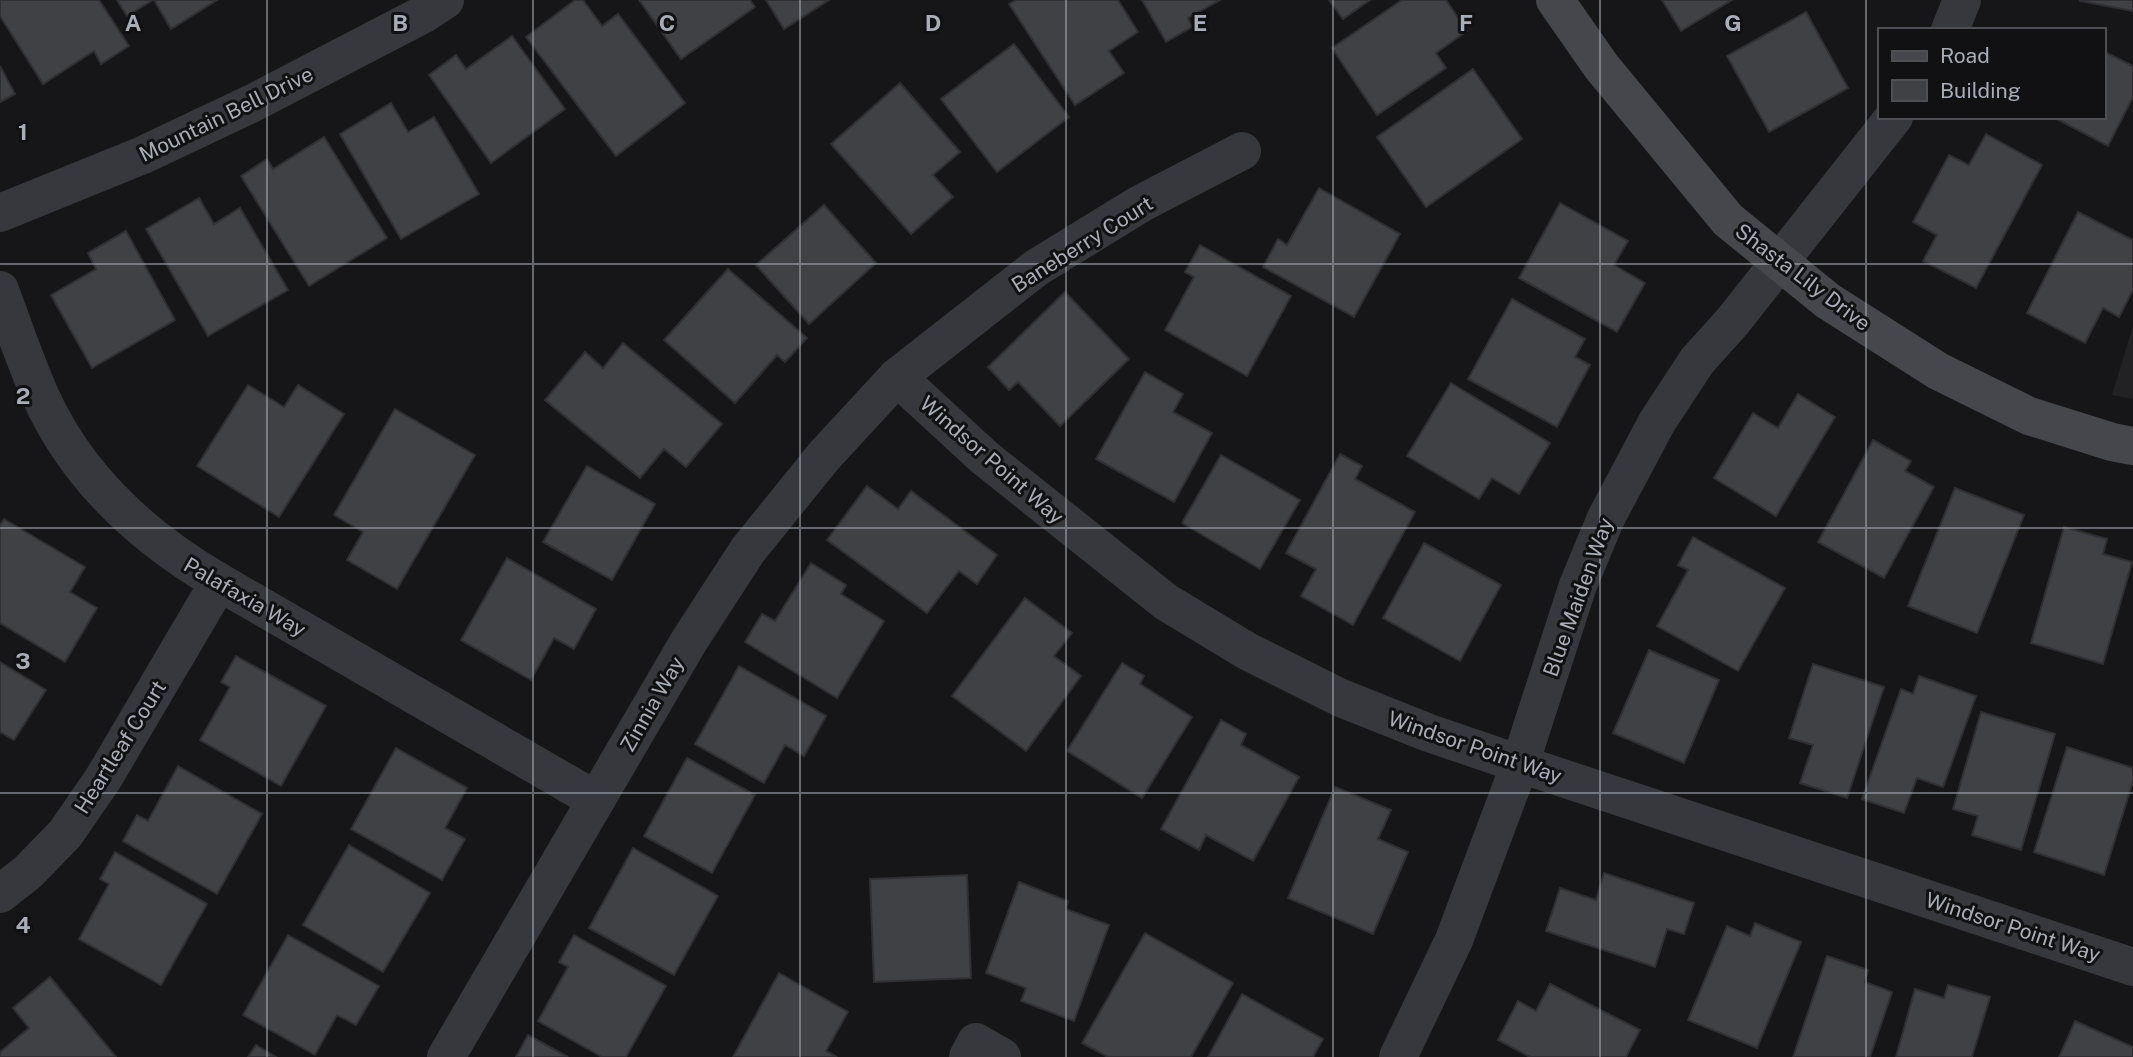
<svg xmlns="http://www.w3.org/2000/svg" width="2133" height="1057" font-family="'Public Sans',sans-serif">
  <style>
    .built { fill: #222225 }
    .building { fill: #404145; stroke: #303034; stroke-width: 2 }
    .lines { fill: none; stroke-linecap: round; stroke-linejoin: round }
    .street { stroke: #37383d; stroke-width: 38 }
    .secondary { stroke: #45474d; stroke-width: 38 }
    .grid { fill: none; stroke: #a8adb8; stroke-width: 2; stroke-opacity: 0.55 }
    .labels { text-anchor: middle; dominant-baseline: central; stroke-width: 6; stroke-linejoin: round; paint-order: stroke }
    .street-label { font-size: 21px; fill: #a8adb8; stroke: #111113 }
    .grid-label { font-size: 23px; text-anchor: middle; font-weight: bold; fill: #a8adb8; stroke: #111113; stroke-width: 6; stroke-linejoin: round; paint-order: stroke }
  </style>
  <rect width="100%" height="100%" fill="#161618"/>
  <polygon class="built" points="2133,326 2133,399 2112,395"/>
  <g class="building">
    <polygon points="0,0 99,0 129,46 101,64 94,51 43,84 0,16"/>
    <polygon points="117,0 153,0 127,16"/>
    <polygon points="154,0 217,0 171,29"/>
    <polygon points="575,0 583,0 602,26 618,14 685,103 616,156 526,37"/>
    <polygon points="639,0 750,0 755,7 681,59"/>
    <polygon points="766,0 829,0 784,29"/>
    <polygon points="1016,0 1118,0 1138,32 1109,51 1124,73 1075,105 1009,4"/>
    <polygon points="1142,0 1220,0 1188,18 1192,27 1166,42"/>
    <polygon points="1329,0 1370,0 1343,19"/>
    <polygon points="1402,0 1446,0 1467,31 1436,53 1446,68 1377,115 1332,48"/>
    <polygon points="1662,0 1732,0 1681,31"/>
    <polygon points="2133,0 2133,11 2080,1 2080,0"/>
    <polygon points="1806,12 1848,88 1769,132 1727,56"/>
    <polygon points="512,36 565,109 491,163 429,75 456,55 466,69"/>
    <polygon points="1014,44 1069,117 997,172 941,99"/>
    <polygon points="2103,51 2133,66 2133,97 2108,146 2053,117 2103,117"/>
    <polygon points="0,66 15,94 0,102"/>
    <polygon points="1473,69 1522,139 1426,207 1377,137"/>
    <polygon points="900,83 960,152 933,175 953,197 911,234 831,144"/>
    <polygon points="391,103 408,132 434,117 479,194 401,239 340,134"/>
    <polygon points="1986,134 2042,165 1976,288 1923,261 1937,235 1913,222 1949,155 1969,165"/>
    <polygon points="324,137 387,238 309,286 241,176 267,159 273,169"/>
    <polygon points="1319,188 1400,234 1354,317 1263,267 1278,239 1287,245"/>
    <polygon points="199,198 214,224 240,208 288,290 208,336 146,229"/>
    <polygon points="1560,203 1628,241 1614,265 1645,283 1617,332 1519,278"/>
    <polygon points="824,205 876,263 809,324 756,265"/>
    <polygon points="2078,212 2133,240 2133,290 2119,317 2103,308 2085,343 2027,313"/>
    <polygon points="126,231 175,320 92,368 51,295 96,269 88,253"/>
    <polygon points="1200,245 1291,296 1247,376 1165,330 1194,277 1185,272"/>
    <polygon points="728,269 807,338 785,362 777,355 735,403 664,340"/>
    <polygon points="1065,292 1129,359 1060,426 1018,382 1009,390 988,367"/>
    <polygon points="1512,299 1585,339 1575,357 1590,365 1557,427 1468,379"/>
    <polygon points="623,343 722,424 686,467 664,449 640,478 545,400 585,352 603,368"/>
    <polygon points="1145,372 1183,394 1173,412 1212,433 1174,502 1096,459"/>
    <polygon points="1451,383 1550,443 1519,494 1492,478 1479,499 1407,456"/>
    <polygon points="248,385 284,407 298,385 344,414 279,517 197,466"/>
    <polygon points="1798,394 1835,417 1776,516 1714,478 1753,413 1778,428"/>
    <polygon points="395,409 475,455 397,589 347,560 363,532 334,515"/>
    <polygon points="1873,440 1911,461 1905,471 1934,487 1884,578 1818,542"/>
    <polygon points="1340,454 1362,466 1355,479 1415,512 1353,625 1301,596 1316,569 1286,553"/>
    <polygon points="1221,455 1300,500 1260,569 1182,523"/>
    <polygon points="587,466 655,504 612,580 543,542"/>
    <polygon points="867,486 898,509 911,491 997,555 977,584 959,571 927,613 827,540"/>
    <polygon points="1955,488 2024,515 1977,633 1908,606"/>
    <polygon points="4,519 85,567 70,592 97,608 65,662 0,623 0,525"/>
    <polygon points="2064,527 2107,539 2103,554 2132,562 2103,664 2031,643"/>
    <polygon points="1693,537 1785,588 1738,671 1657,626 1688,570 1678,565"/>
    <polygon points="1424,543 1501,585 1460,661 1383,618"/>
    <polygon points="507,558 596,609 574,649 554,638 531,680 461,640"/>
    <polygon points="811,563 846,585 841,594 884,621 837,698 745,642 762,614 775,621"/>
    <polygon points="1025,598 1072,633 1054,656 1081,676 1026,751 952,696"/>
    <polygon points="1649,650 1719,680 1684,763 1613,733"/>
    <polygon points="236,656 326,706 281,786 200,740 230,687 221,682"/>
    <polygon points="0,662 46,690 14,740 0,732"/>
    <polygon points="1122,663 1144,676 1140,684 1192,717 1142,798 1067,751"/>
    <polygon points="1813,664 1884,687 1847,798 1800,783 1813,745 1789,738"/>
    <polygon points="739,666 826,716 804,756 785,745 764,783 695,744"/>
    <polygon points="1919,676 1976,696 1943,787 1917,778 1904,813 1862,799 1901,689 1913,694"/>
    <polygon points="1981,712 2055,734 2021,850 1972,835 1978,816 1953,809"/>
    <polygon points="1221,720 1246,734 1241,745 1299,777 1253,861 1206,835 1199,850 1161,829"/>
    <polygon points="2067,747 2133,768 2133,781 2104,875 2034,852"/>
    <polygon points="396,748 467,788 445,828 465,839 442,880 351,829"/>
    <polygon points="687,758 755,795 712,873 644,836"/>
    <polygon points="178,766 262,814 217,894 123,841 137,815 148,821"/>
    <polygon points="1335,787 1391,810 1378,839 1408,852 1373,934 1288,898"/>
    <polygon points="349,845 430,893 383,972 303,925"/>
    <polygon points="633,848 718,896 674,975 589,928"/>
    <polygon points="115,852 207,904 161,985 79,939 109,884 100,879"/>
    <polygon points="1604,873 1694,903 1684,934 1667,929 1655,967 1546,931 1560,888 1596,900"/>
    <polygon points="967,875 971,978 874,982 870,879"/>
    <polygon points="1019,882 1068,901 1066,909 1109,925 1074,1021 1021,1001 1026,988 986,973"/>
    <polygon points="1755,923 1801,942 1757,1048 1688,1020 1727,926 1750,936"/>
    <polygon points="1145,933 1233,983 1191,1057 1108,1057 1082,1043"/>
    <polygon points="288,935 379,986 356,1025 337,1015 315,1055 243,1015"/>
    <polygon points="574,935 666,986 626,1057 602,1057 538,1021 568,967 559,962"/>
    <polygon points="1827,956 1868,970 1865,982 1892,992 1870,1057 1793,1057"/>
    <polygon points="779,973 848,1012 826,1051 837,1057 733,1057"/>
    <polygon points="50,977 116,1057 0,1057 0,1052 29,1028 13,1008"/>
    <polygon points="1550,984 1640,1030 1626,1057 1530,1057 1498,1040 1518,1001 1536,1011"/>
    <polygon points="1948,985 1990,997 1972,1057 1896,1057 1915,989 1944,998"/>
    <polygon points="1242,994 1323,1039 1313,1057 1208,1057"/>
    <polygon points="2075,1021 2133,1047 2133,1057 2059,1057"/>
    <polygon points="528,1035 568,1057 516,1057"/>
    <polygon points="256,1045 276,1057 248,1057"/>
  </g>
  <g class="lines">
    <g class="street">
      <polyline points="1950,30 1962,0"/>
      <polyline points="0,213 143,155 253,103 422,15 445,0"/>
      <path d="M 0,290 C 13,325 25,361 40,395 C 77,478 142,537 219,582 L 596,800"/>
      <polyline points="897,377 985,458 1166,602 1247,651 1341,698 1429,733 1520,764 2133,967"/>
      <polyline points="0,894 28,872 65,834 103,779 219,582"/>
      <polyline points="446,1057 689,641 748,550 824,456 897,377 1036,268 1140,204 1242,151"/>
      <polyline points="968,1057 976,1042 1002,1057"/>
      <polyline points="1398,1057 1454,940 1520,764 1578,585 1606,518 1657,422 1697,361 1733,321 1894,117"/>
    </g>
    <polyline class="secondary" points="1555,0 1601,66 1728,220 1828,301 1938,371 2029,416 2112,442 2133,446"/>
  </g>
  <path class="grid" d="M 267,0 L 267,1057M 533,0 L 533,1057M 800,0 L 800,1057M 1066,0 L 1066,1057M 1333,0 L 1333,1057M 1600,0 L 1600,1057M 1866,0 L 1866,1057M 0,264 L 2133,264M 0,528 L 2133,528M 0,793 L 2133,793"/>
  <g class="labels">
    <g class="street-label">
      <text transform="translate(226 114) rotate(-26)">Mountain Bell Drive</text>
      <text transform="translate(1082 244) rotate(-32)">Baneberry Court</text>
      <text transform="translate(1803 277) rotate(37)">Shasta Lily Drive</text>
      <text transform="translate(992 460) rotate(41)">Windsor Point Way</text>
      <text transform="translate(245 597) rotate(30)">Palafaxia Way</text>
      <text transform="translate(1578 597) rotate(-70)">Blue Maiden Way</text>
      <text transform="translate(652 704) rotate(-60)">Zinnia Way</text>
      <text transform="translate(120 747) rotate(-58)">Heartleaf Court</text>
      <text transform="translate(1475 747) rotate(19)">Windsor Point Way</text>
      <text transform="translate(2013 927) rotate(18)">Windsor Point Way</text>
    </g>
  </g>
  <g class="grid-label">
    <text x="133" y="31">A</text>
    <text x="400" y="31">B</text>
    <text x="667" y="31">C</text>
    <text x="933" y="31">D</text>
    <text x="1200" y="31">E</text>
    <text x="1466" y="31">F</text>
    <text x="1733" y="31">G</text>
    <text x="23" y="140">1</text>
    <text x="23" y="404">2</text>
    <text x="23" y="669">3</text>
    <text x="23" y="933">4</text>
  </g>
  <rect x="1878" y="28" width="228" height="91" fill="#111113" stroke="#4d4f55" stroke-width="2"/>
  <rect x="1892" y="51" width="35" height="10" fill="#45474d" stroke="#4d4f55" stroke-width="2"/>
  <text x="1940" y="63" font-size="21" fill="#a8adb8">Road</text>
  <rect x="1892" y="80" width="35" height="21" fill="#404145" stroke="#4d4f55" stroke-width="2"/>
  <text x="1940" y="98" font-size="21" fill="#a8adb8">Building</text>
</svg>
